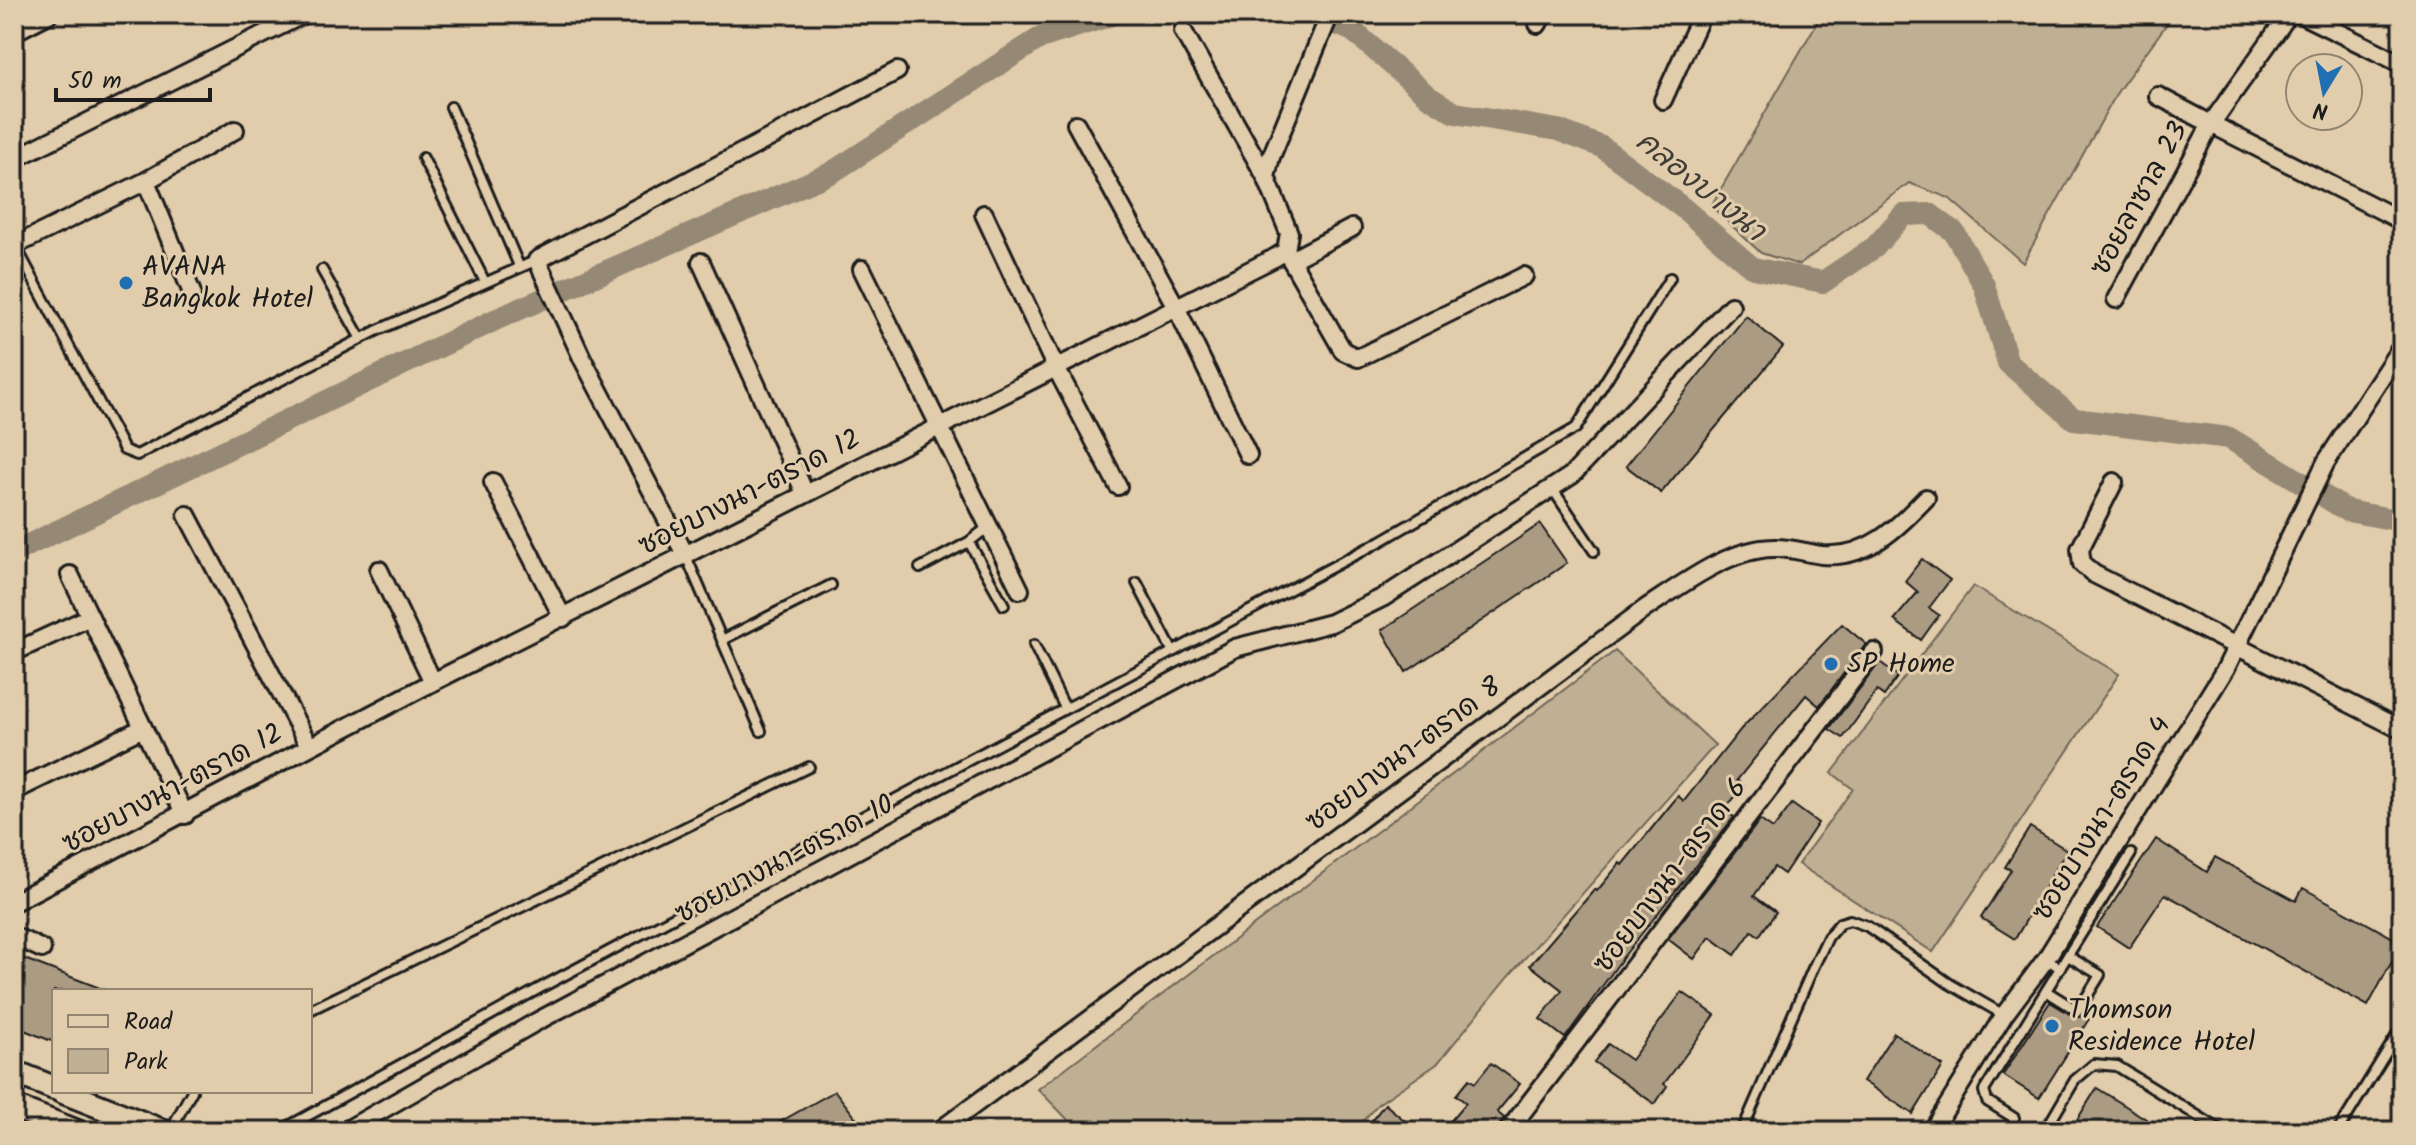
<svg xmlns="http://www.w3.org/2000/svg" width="2416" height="1145" font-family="Kalam,'Playpen Sans Thai',sans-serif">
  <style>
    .green { fill: #c0b093; stroke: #6e6658; stroke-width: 2 }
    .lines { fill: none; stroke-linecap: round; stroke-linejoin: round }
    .canal { stroke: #958974; stroke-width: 22 }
    .building { fill: #ab9b83; stroke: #1c1c1c; stroke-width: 2 }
    .service-casing { stroke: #1c1c1c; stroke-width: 14 }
    .minor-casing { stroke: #1c1c1c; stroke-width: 22 }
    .secondary-casing { stroke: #1c1c1c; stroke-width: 28 }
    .service { stroke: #e1ccab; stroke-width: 8 }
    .minor { stroke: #e1ccab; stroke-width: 16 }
    .secondary { stroke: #e1ccab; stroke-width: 22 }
    .poi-dot { fill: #1f6fb2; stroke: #e1ccab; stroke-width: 3 }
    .labels { text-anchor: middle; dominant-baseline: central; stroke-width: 6; stroke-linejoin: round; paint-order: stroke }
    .street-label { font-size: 28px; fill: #1c1c1c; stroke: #e1ccab }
    .poi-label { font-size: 28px; fill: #1c1c1c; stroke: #e1ccab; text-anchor: start }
    .water-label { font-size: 30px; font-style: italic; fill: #403d36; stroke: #e1ccab }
  </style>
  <rect width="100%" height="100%" fill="#e1ccab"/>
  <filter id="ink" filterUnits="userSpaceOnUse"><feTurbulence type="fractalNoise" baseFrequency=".0125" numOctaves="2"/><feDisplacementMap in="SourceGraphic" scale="16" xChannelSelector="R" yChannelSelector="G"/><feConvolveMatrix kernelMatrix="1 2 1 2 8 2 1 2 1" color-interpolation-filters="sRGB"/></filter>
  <g filter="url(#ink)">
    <g class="green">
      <polygon points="1822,14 2174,14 2118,91 2023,263 1949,198 1909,183 1799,265 1761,253 1711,206"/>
      <polygon points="1973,586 2119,674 1933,952 1798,864 1853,789 1832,773"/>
      <polygon points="1615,651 1715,745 1508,977 1437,1064 1378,1104 1354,1131 1079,1131 1038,1089"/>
    </g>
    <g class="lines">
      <g class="canal">
        <polyline points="1314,14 1353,31 1429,97 1455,113 1558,130 1602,147 1683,208 1753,268 1823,282 1875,247 1903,215 1930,214 1954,232 1984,285 2008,363 2074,419 2229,438 2348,511 2402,521"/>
        <polyline points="14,552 497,319 831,173 1040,38 1115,14"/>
      </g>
    </g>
    <g class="building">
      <polygon points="1746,316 1783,347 1661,493 1626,466"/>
      <polygon points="1540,524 1567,563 1406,672 1382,630"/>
      <polygon points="1922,559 1950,580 1929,608 1939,615 1921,640 1894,620 1918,592 1905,581"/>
      <polygon points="1842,624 1866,644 1819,706 1806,695 1737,780 1744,786 1724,810 1734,817 1624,956 1565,1038 1540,1019 1562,990 1530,965 1595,889 1597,891 1620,863 1622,865 1678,796 1684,801 1741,729"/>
      <polygon points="1880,662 1898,676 1884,696 1877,691 1843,738 1829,729"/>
      <polygon points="1792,804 1818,823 1784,874 1774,867 1754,896 1776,912 1759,936 1752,931 1735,955 1710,937 1694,959 1668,939 1760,820 1773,829"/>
      <polygon points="2030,827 2067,850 2015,939 1981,918 2011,870 2005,867"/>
      <polygon points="2156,839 2207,872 2215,857 2296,901 2303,888 2402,943 2368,1006 2165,894 2129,948 2097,927"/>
      <polygon points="14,955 105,990 105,991 54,991 54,1042 14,1026"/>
      <polygon points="1682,992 1715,1015 1664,1084 1667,1086 1655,1104 1594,1062 1608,1044 1631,1060"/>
      <polygon points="2050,1002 2075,1017 2083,1016 2089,1019 2039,1098 2003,1075"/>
      <polygon points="1894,1033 1943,1066 1913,1114 1863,1081"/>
      <polygon points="1491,1063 1520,1084 1497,1112 1504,1118 1498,1127 1495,1131 1442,1131 1466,1103 1456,1095 1469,1079 1475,1083"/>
      <polygon points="2097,1088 2165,1131 2070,1131"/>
      <polygon points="835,1091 866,1131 764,1131"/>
      <polygon points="1385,1104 1417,1131 1363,1131"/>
    </g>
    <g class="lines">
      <defs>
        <g id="service">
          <polyline points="451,107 519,266"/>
          <polyline points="423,158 485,282"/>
          <polyline points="15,245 119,440 124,450 137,455 376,331 537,260"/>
          <polyline points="322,270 361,339"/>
          <polyline points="1552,488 1594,551"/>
          <polyline points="969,542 1004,605"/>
          <polyline points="686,556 761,731"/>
          <polyline points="920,568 969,542 988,527"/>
          <polyline points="1137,583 1173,652"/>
          <polyline points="722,640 831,585"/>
          <polyline points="1034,645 1065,708"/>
          <polyline points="2046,959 2060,968 2131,854"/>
          <polyline points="2046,991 2078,1011 2100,975 2068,956"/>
          <polyline points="310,1010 809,767"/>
          <polyline points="2014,1118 1987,1101 1984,1091 2060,968"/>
          <polyline points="170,1131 192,1091"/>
          <polyline points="280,1131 542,987 1381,541 1576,428 1670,278"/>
          <polyline points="1742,1131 1814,966 1828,937 1840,923 1850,920 1867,926 1950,984 2004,1015"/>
          <polyline points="2045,1131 2075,1080 2094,1064 2117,1066 2222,1131"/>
          <polyline points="2338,1131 2402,1027"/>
        </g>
        <g id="minor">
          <polyline points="2289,14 2211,124 2402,221"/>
          <polyline points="2300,14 2402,64"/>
          <polyline points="1538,24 1543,14"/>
          <polyline points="1183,31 1266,177"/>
          <polyline points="14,32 49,14"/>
          <polyline points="1663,100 1702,14"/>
          <polyline points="1076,124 1176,307 1248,455"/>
          <polyline points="14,159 304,14"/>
          <polyline points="146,181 192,293"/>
          <polyline points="984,214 1055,366 1118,486"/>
          <polyline points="14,246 146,181 235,130"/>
          <polyline points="1286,251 1343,351 1358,358 1524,276"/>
          <polyline points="1291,260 1352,228"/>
          <polyline points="701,262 805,493"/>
          <polyline points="862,269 1020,590"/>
          <polyline points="2116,299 2211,124 2158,96"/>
          <polyline points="493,482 563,618"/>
          <polyline points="2114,482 2080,549 2082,564 2094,574 2402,730"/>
          <polyline points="187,515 309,746"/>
          <polyline points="686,556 583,360 537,260 897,71"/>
          <polyline points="379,570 433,682"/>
          <polyline points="70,575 185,815"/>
          <polyline points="14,652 90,617"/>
          <polyline points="14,791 143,728"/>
          <polyline points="14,902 433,682 1276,257 1286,251 1289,233 1266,177 1271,157 1330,14"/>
          <polyline points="14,936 42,949"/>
          <polyline points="345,1131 536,1022 1235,648 1331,623 1384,597 1572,475 1731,306"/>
          <path d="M 939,1131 L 1646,608 C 1683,584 1728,549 1773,548 C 1789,547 1806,553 1822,555 C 1867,559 1897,528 1926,498"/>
          <polyline points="1508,1131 1874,652"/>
          <polyline points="1932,1131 2004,1015 2046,959 2226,668 2326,462 2402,346"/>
        </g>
        <g id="secondary">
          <polyline points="14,1072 54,1088"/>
          <polyline points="61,1091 162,1131"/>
          <polyline points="14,1107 75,1131"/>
        </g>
      </defs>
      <use href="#service" class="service-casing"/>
      <use href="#minor" class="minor-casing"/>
      <use href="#secondary" class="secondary-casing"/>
      <use href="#service" class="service"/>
      <use href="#minor" class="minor"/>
      <use href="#secondary" class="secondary"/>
    </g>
  </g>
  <g class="poi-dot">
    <circle cx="126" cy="283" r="8"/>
    <circle cx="1831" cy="664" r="8"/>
    <circle cx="2052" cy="1026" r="8"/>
  </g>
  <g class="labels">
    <g class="street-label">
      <text transform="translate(2140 199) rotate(-61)">ซอยลาซาล 23</text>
      <text transform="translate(750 493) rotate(-27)">ซอยบางนา-ตราด 12</text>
      <text transform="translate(1404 755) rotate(-37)">ซอยบางนา-ตราด 8</text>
      <text transform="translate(173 789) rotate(-28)">ซอยบางนา-ตราด 12</text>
      <text transform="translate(2102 819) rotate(-58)">ซอยบางนา-ตราด 4</text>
      <text transform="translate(785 860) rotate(-28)">ซอยบางนา-ตราด 10</text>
      <text transform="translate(1671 876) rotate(-53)">ซอยบางนา-ตราด 6</text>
    </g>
    <g class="poi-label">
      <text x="142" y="267">AVANA<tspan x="142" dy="32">Bangkok Hotel</tspan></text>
      <text x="1847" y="664">SP Home</text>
      <text x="2068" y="1010">Thomson<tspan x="2068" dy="32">Residence Hotel</tspan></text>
    </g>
    <g class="water-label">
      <text transform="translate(1700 187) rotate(39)">คลองบางนา</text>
    </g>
  </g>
  <rect width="2416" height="1145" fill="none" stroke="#e1ccab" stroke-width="48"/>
  <rect x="24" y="24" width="2368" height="1097" fill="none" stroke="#1c1c1c" stroke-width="3" filter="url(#ink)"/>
  <rect x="52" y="989" width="260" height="104" fill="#e1ccab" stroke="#928672" stroke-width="2"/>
  <rect x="68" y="1015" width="40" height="12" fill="#e1ccab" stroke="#928672" stroke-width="2"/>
  <text x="124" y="1029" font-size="24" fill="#1c1c1c">Road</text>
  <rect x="68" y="1049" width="40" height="24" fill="#c0b093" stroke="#928672" stroke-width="2"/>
  <text x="124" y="1069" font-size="24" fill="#1c1c1c">Park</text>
  <g transform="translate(2324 92) rotate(190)"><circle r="38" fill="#e1ccab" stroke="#928672" stroke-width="2"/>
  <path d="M0-6L14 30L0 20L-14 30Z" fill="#1f6fb2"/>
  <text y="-12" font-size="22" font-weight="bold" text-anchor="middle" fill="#1c1c1c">N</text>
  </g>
  <path d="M56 88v12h154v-12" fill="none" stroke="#1c1c1c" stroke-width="4"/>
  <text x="68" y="88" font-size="24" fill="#1c1c1c" stroke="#e1ccab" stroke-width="6" paint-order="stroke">50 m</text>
</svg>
